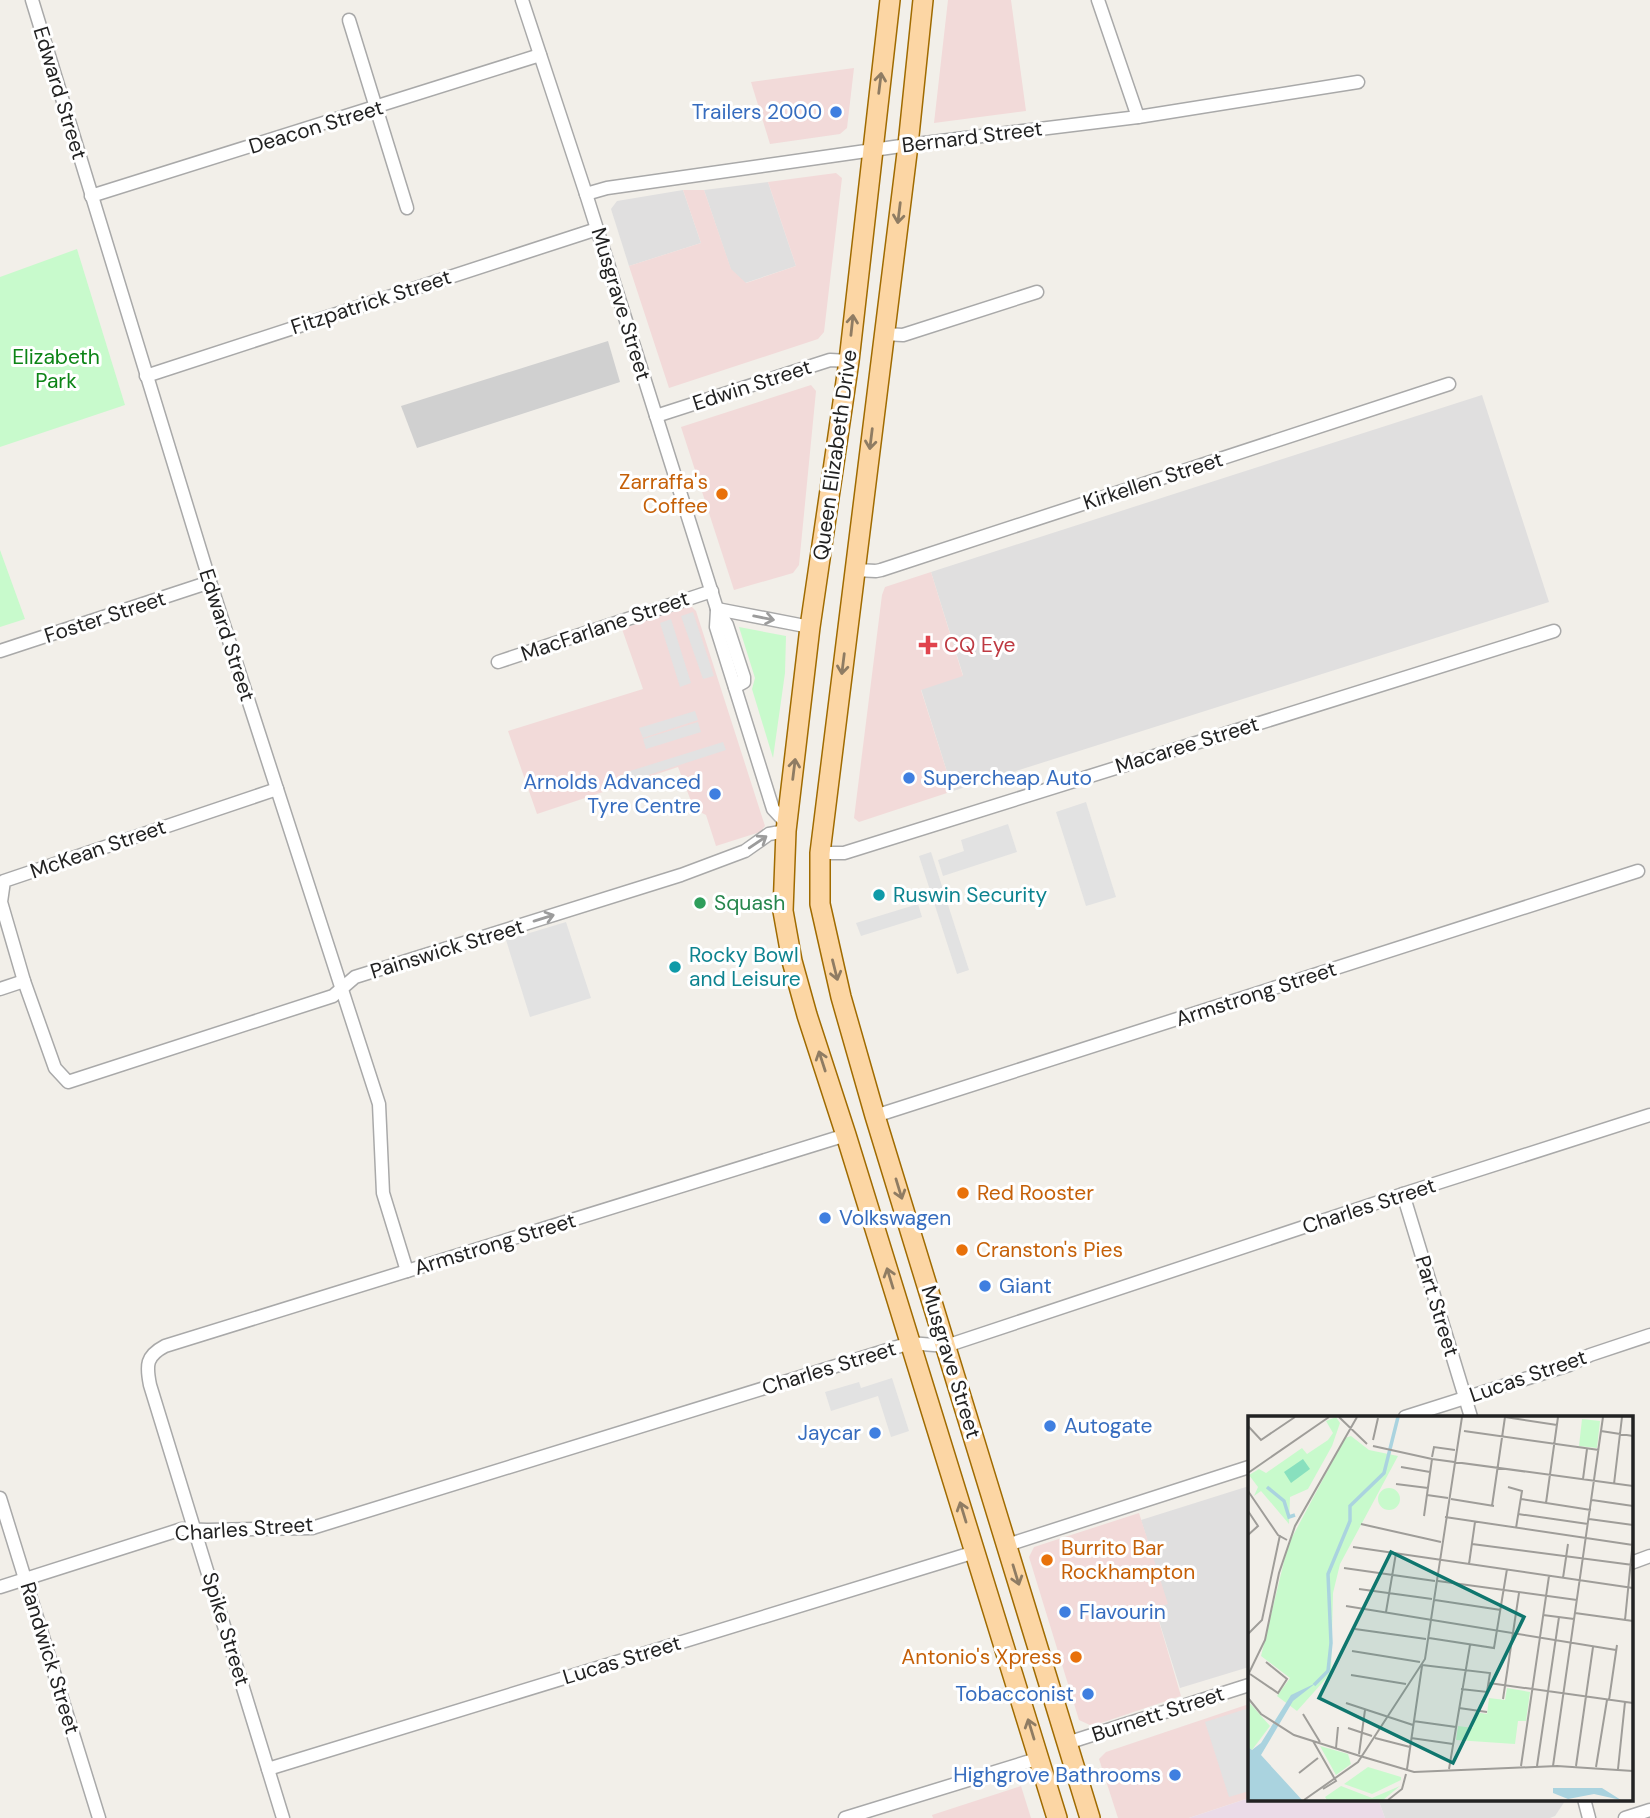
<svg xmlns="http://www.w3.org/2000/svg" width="1650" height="1818" font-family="'DM Sans',sans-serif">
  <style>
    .residential { fill: #e0dfdf }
    .commercial { fill: #f2dad9 }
    .industrial { fill: #ebdbe8 }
    .religious { fill: #d0d0d0 }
    .park { fill: #c8facc }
    .parking { fill: #e2e2e2 }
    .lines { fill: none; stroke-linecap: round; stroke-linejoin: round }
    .street-casing { stroke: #a9a9a9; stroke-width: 15 }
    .primary-casing { stroke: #a06b00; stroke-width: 22 }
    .street { stroke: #fff; stroke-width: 12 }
    .primary { stroke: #fcd6a4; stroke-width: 19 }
    .oneway { stroke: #8f7c63 }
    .oneway2 { stroke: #9c9c9c }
    .shop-dot { fill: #3f7fe0; stroke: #fff; stroke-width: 2.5 }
    .food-dot { fill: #e8710a; stroke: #fff; stroke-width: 2.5 }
    .health-dot { fill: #e0444e; stroke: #fff; stroke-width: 2.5 }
    .culture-dot { fill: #0f9aa8; stroke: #fff; stroke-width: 2.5 }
    .leisure-dot { fill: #2e9e5b; stroke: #fff; stroke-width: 2.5 }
    .labels { text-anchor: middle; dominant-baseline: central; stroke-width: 6; stroke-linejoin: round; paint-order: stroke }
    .street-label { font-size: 21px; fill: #222; stroke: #fff }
    .shop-label { font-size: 21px; fill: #366cbe; stroke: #fff; text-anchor: end }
    .park-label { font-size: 21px; fill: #0c8416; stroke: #fff }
    .food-label { font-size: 21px; fill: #c56008; stroke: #fff; text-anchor: start }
    .health-label { font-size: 21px; fill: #be3a42; stroke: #fff; text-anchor: start }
    .culture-label { font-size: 21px; fill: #0d838f; stroke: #fff; text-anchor: start }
    .leisure-label { font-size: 21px; fill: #27864d; stroke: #fff; text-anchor: start }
    .inset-river { fill: none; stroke: #aad3df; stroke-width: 3.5 }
    .inset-road { fill: none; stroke: #9f9d99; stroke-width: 2 }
    .view { fill: #0f766e; fill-opacity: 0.15; stroke: #0f766e; stroke-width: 3.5 }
    .inset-edge { fill: none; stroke: #222; stroke-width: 3.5 }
  </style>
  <rect width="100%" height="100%" fill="#f2efe9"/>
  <g class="residential">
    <polygon points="768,182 796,266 745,283 731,270 704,190"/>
    <polygon points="683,190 701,243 629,266 611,209 617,201"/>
    <polygon points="1482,395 1549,602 953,791 921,689 963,675 931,572"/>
    <polygon points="1249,1486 1249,1667 1180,1688 1155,1608 1167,1603 1141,1520"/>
    <polygon points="1378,1799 1564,1799 1565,1801 1555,1816 1550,1818 1385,1818"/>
  </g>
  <g class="commercial">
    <polygon points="948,0 1011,0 1026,111 934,123"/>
    <polygon points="854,68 847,128 840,134 770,144 751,82"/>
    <polygon points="836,173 842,178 824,332 818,339 669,388 629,266 701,243 683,190 704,190 731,269 746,283 796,266 768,182"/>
    <polygon points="811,385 816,391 799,565 793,573 734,590 681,427"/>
    <polygon points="931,572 963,676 921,690 953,791 859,822 854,818 882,595 885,587"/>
    <polygon points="690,605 696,611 765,826 760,832 716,846 706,815 694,809 678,767 537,814 508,731 643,689 622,629"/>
    <polygon points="1139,1513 1168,1604 1155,1608 1181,1696 1092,1726 1079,1720 1029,1557 1034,1547"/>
    <polygon points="1249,1704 1249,1798 1189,1818 1118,1818 1099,1759 1106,1752"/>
    <polygon points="1021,1786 1031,1818 933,1818 932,1815"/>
  </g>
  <polygon class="industrial" points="1249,1798 1378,1799 1385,1818 1189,1818"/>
  <polygon class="religious" points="608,341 620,382 417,448 401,406"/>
  <g class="park">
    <polygon points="77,249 125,405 0,447 0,277"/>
    <polygon points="0,550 25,619 0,627"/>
    <polygon points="739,627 786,636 785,673 773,758 752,689 755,678"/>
  </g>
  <g class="parking">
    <polygon points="693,612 714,676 703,679 681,616"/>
    <polygon points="671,619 691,683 680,687 660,623"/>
    <polygon points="695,711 698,720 643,738 639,728"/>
    <polygon points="698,722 701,732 646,749 643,739"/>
    <polygon points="723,742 726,750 633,780 630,771"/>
    <polygon points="1086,802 1116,897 1086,906 1056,812"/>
    <polygon points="1008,824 1017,852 943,876 938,860 964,851 961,840"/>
    <polygon points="931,852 969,970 957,974 919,856"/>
    <polygon points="918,904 922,917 861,936 856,923"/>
    <polygon points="566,922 591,998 530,1017 506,940"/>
    <polygon points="892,1378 909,1431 891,1437 878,1396 831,1411 825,1392 859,1382 861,1388"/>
    <polygon points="1249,1708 1249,1791 1229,1797 1205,1722"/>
  </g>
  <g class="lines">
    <defs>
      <g id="street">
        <polyline points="32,0 210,582 379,1104 383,1193 407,1271"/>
        <polyline points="522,0 586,194 717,609 727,625 744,677 744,682 735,687"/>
        <polyline points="1098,0 1138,117"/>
        <polyline points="349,20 407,208"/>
        <polyline points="586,194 607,188 908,145 1138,117 1358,82"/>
        <polyline points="91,196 540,55"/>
        <polyline points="884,334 903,335 1037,292"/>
        <polyline points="146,376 597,229"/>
        <polyline points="656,416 830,360 849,361"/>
        <polyline points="855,570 876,571 881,570 1449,384"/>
        <polyline points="717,609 810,627"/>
        <polyline points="717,610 716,627 773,809 787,824"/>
        <polyline points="0,651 210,582"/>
        <polyline points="498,662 712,591"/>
        <polyline points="277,789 4,881 1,902 24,981 55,1068 68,1082 333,996 355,977 681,875 745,851 769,834 786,831"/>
        <polyline points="820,853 844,853 1554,631"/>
        <polyline points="0,989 24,981"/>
        <polyline points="875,1116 1638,871"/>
        <polyline points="1403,1194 1471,1417"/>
        <polyline points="1405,1417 1569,1365 1590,1355 1650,1335"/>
        <polyline points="0,1498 99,1818"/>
        <polyline points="1007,1545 1249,1467"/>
        <polyline points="1631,1563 1650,1556"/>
        <polyline points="0,1587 182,1529 207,1530 312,1528 910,1343 946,1346 1403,1194 1650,1115"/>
        <polyline points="1067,1743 1249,1685"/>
        <polyline points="268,1769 975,1552"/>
        <polyline points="1584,1799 1589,1818"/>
        <path d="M 283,1818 L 150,1385 C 146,1365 146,1356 165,1346 L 846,1135"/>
        <polyline points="845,1818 1040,1758"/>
        <polyline points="1625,1818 1650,1810"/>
      </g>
      <g id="primary">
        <polyline points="890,0 849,361 810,627 786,831 783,911 792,961 807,1015 846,1135 1057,1818"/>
        <polyline points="923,0 908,145 820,853 820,904 841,997 875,1116 1090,1818"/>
      </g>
    </defs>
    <use href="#street" class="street-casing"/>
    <use href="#primary" class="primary-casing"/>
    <use href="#street" class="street"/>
    <use href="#primary" class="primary"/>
  </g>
  <defs><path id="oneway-shaft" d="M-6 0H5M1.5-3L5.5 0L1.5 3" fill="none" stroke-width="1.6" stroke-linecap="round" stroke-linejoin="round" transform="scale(1.75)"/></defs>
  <g class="oneway">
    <use href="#oneway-shaft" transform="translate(880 83) rotate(-83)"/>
    <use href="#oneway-shaft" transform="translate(899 213) rotate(97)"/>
    <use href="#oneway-shaft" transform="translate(852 325) rotate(-84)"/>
    <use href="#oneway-shaft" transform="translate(871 439) rotate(97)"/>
    <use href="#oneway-shaft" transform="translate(843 664) rotate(97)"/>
    <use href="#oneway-shaft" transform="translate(794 769) rotate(-83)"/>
    <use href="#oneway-shaft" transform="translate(835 970) rotate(76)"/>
    <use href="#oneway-shaft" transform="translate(822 1061) rotate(-108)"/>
    <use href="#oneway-shaft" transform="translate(899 1189) rotate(73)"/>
    <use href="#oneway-shaft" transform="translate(890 1278) rotate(-107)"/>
    <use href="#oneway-shaft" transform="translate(963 1512) rotate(-107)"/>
    <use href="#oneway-shaft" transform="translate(1016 1575) rotate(73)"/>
    <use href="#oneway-shaft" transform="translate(1031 1729) rotate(-107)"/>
  </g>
  <g class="oneway2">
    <use href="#oneway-shaft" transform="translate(764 618) rotate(11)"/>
    <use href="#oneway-shaft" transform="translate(758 842) rotate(-34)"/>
    <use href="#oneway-shaft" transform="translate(544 918) rotate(-17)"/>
  </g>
  <g class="shop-dot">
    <circle cx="836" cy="112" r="7"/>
    <circle cx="909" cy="778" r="7"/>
    <circle cx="715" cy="794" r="7"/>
    <circle cx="825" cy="1218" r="7"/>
    <circle cx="985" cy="1286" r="7"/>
    <circle cx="1050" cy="1426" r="7"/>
    <circle cx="875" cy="1433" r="7"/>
    <circle cx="1065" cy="1612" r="7"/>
    <circle cx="1088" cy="1694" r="7"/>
    <circle cx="1175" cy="1775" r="7"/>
  </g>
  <g class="food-dot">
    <circle cx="722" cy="494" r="7"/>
    <circle cx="963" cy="1193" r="7"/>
    <circle cx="962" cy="1250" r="7"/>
    <circle cx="1047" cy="1560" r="7"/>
    <circle cx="1076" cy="1657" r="7"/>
  </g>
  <path class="health-dot" d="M924.5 634.5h7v7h7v7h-7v7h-7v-7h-7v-7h7z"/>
  <g class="culture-dot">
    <circle cx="879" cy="895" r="7"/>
    <circle cx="675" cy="967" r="7"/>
  </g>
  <circle class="leisure-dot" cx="700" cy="903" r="7"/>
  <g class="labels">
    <g class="street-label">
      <text transform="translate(60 93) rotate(73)">Edward Street</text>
      <text transform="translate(316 127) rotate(-17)">Deacon Street</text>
      <text transform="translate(972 137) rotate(-7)">Bernard Street</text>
      <text transform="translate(371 302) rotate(-18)">Fitzpatrick Street</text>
      <text transform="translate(621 304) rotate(73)">Musgrave Street</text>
      <text transform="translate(752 385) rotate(-18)">Edwin Street</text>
      <text transform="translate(835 455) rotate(-82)">Queen Elizabeth Drive</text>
      <text transform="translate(1153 481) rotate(-18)">Kirkellen Street</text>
      <text transform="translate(105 617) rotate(-18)">Foster Street</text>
      <text transform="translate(605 626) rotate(-19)">MacFarlane Street</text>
      <text transform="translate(227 635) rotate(72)">Edward Street</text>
      <text transform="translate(1187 745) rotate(-17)">Macaree Street</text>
      <text transform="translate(98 849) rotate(-19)">McKean Street</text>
      <text transform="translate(447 949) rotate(-17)">Painswick Street</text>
      <text transform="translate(1256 994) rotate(-18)">Armstrong Street</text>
      <text transform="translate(1369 1206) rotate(-18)">Charles Street</text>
      <text transform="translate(495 1244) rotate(-17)">Armstrong Street</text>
      <text transform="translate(1437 1306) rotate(73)">Part Street</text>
      <text transform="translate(951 1362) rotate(73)">Musgrave Street</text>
      <text transform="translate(829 1368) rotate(-17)">Charles Street</text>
      <text transform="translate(1528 1376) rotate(-19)">Lucas Street</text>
      <text transform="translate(244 1529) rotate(-4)">Charles Street</text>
      <text transform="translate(226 1629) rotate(73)">Spike Street</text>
      <text transform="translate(50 1658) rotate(73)">Randwick Street</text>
      <text transform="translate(622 1660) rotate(-17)">Lucas Street</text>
      <text transform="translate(1158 1714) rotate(-18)">Burnett Street</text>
    </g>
    <g class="shop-label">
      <text x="822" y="112">Trailers 2000</text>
      <text x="923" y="778" text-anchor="start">Supercheap Auto</text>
      <text x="701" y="782">Arnolds Advanced<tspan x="701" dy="24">Tyre Centre</tspan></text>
      <text x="839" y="1218" text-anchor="start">Volkswagen</text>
      <text x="999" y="1286" text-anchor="start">Giant</text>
      <text x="1064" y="1426" text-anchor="start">Autogate</text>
      <text x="861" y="1433">Jaycar</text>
      <text x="1079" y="1612" text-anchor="start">Flavourin</text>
      <text x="1074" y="1694">Tobacconist</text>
      <text x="1161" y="1775">Highgrove Bathrooms</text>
    </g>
    <g class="park-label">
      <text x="56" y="357">Elizabeth<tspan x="56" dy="24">Park</tspan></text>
    </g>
    <g class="food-label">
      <text x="708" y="482" text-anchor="end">Zarraffa's<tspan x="708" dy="24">Coffee</tspan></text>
      <text x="977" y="1193">Red Rooster</text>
      <text x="976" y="1250">Cranston's Pies</text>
      <text x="1061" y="1548">Burrito Bar<tspan x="1061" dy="24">Rockhampton</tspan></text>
      <text x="1062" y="1657" text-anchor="end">Antonio's Xpress</text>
    </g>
    <g class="health-label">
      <text x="944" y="645">CQ Eye</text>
    </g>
    <g class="culture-label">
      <text x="893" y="895">Ruswin Security</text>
      <text x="689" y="955">Rocky Bowl<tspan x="689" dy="24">and Leisure</tspan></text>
    </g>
    <g class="leisure-label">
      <text x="714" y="903">Squash</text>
    </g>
  </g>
  <g transform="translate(1248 1416)">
    <rect width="385" height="385" fill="#f2efe9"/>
    <path d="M 88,1 L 92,7 L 84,30 L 60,73 L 42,81 L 41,108 L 13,75 L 6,80 L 10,71 L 1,59 L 11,53 L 18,57 L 54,32 L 59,38 L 80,24 L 85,17 L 78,5 ZM 334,3 L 352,5 L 349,32 L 331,30 ZM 103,20 L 121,34 L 150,40 L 92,148 L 85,177 L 83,257 L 49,295 L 29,280 L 42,262 L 13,240 L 40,129 L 97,22 ZM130 83a11 11 0 1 1 22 0a11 11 0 1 1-22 0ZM 259,272 L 282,276 L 278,305 L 270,305 L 267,328 L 208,324 L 210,310 L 225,312 L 227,296 L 239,298 L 241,282 L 257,284 ZM 0,285 L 22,310 L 4,334 L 0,331 ZM 72,330 L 100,338 L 103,348 L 88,359 ZM 120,351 L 153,361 L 153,364 L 124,378 L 96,368 ZM 93,370 L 124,382 L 152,370 L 135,384 L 79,384 L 77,381 Z" fill="#c8facc"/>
    <path d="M 55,43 L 62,53 L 43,67 L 36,56 Z" fill="#88e0be"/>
    <path d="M 68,267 L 45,285 L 13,339 L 54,384 L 0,384 L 0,331 L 4,334 L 13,327 L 43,279 ZM 305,372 L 354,372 L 373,384 L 346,378 L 320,383 L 305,377 Z" fill="#aad3df"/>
    <path class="inset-river" d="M 19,71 L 36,85 L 41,101 L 47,99M 66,269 L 80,255 L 83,227 L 80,158 L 102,105 L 102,90 L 136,57 L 150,1"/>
    <path class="inset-road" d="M 91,1 L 119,28M 0,10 L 13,24 L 47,1M 216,15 L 351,34M 353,15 L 385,20M 125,24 L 130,2M 125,30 L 184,43 L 385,70M 184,41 L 186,31 L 207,34M 153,51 L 182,56M 0,57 L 81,1M 335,63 L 339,33M 148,68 L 180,72M 366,68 L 374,1M 260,71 L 274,75 L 268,112M 0,75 L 30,119 L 39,124M 179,79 L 200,82M 203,83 L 246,90M 273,83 L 343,94M 344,84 L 385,90M 298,87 L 310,1M 244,90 L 257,1 L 309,9M 0,95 L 10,110 L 0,119M 270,98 L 340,108M 176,100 L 184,43M 197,101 L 385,129M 341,103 L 385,109M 113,108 L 193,126M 224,128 L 385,149M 105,131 L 385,172M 221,148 L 227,106M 96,152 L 187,165M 315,162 L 320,128M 190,165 L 329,184M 111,173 L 184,183M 187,184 L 253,194M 98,190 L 368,234M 138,196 L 148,137M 327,197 L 385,205M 295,199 L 326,203M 377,204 L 385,124M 107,213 L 178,223M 0,218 L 14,204 L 32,119M 181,222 L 246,232 L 259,153M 104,235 L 172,246M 174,249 L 242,257 L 239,276 L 213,273M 2,258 L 30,277 L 39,263 L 18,246M 0,259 L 17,224 L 31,157 L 47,110 L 109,1M 103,259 L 158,268M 241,267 L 385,287M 0,282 L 13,298 L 46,319 L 112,340M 255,283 L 271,177M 361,284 L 369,229M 98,287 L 165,309M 211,292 L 239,296M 55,298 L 72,326M 165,305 L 208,311M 100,312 L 124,320M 127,322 L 162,331M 163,322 L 205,328M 65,325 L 88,365 L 75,373M 88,332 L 90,311M 111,338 L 117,294M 112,340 L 166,356 L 309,350 L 385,355M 273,350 L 301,160M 289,350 L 311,201M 305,350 L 355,1M 328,350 L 345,231M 348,351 L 359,284M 159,353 L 174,250M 201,353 L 222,229M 370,353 L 377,286M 51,357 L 70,342M 56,384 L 110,346 L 177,243 L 214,1M 140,384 L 154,373 L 158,358"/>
    <path class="view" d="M 143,136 L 276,201 L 205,347 L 71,282 Z"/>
    <rect width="385" height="385" class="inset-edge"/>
  </g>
</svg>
